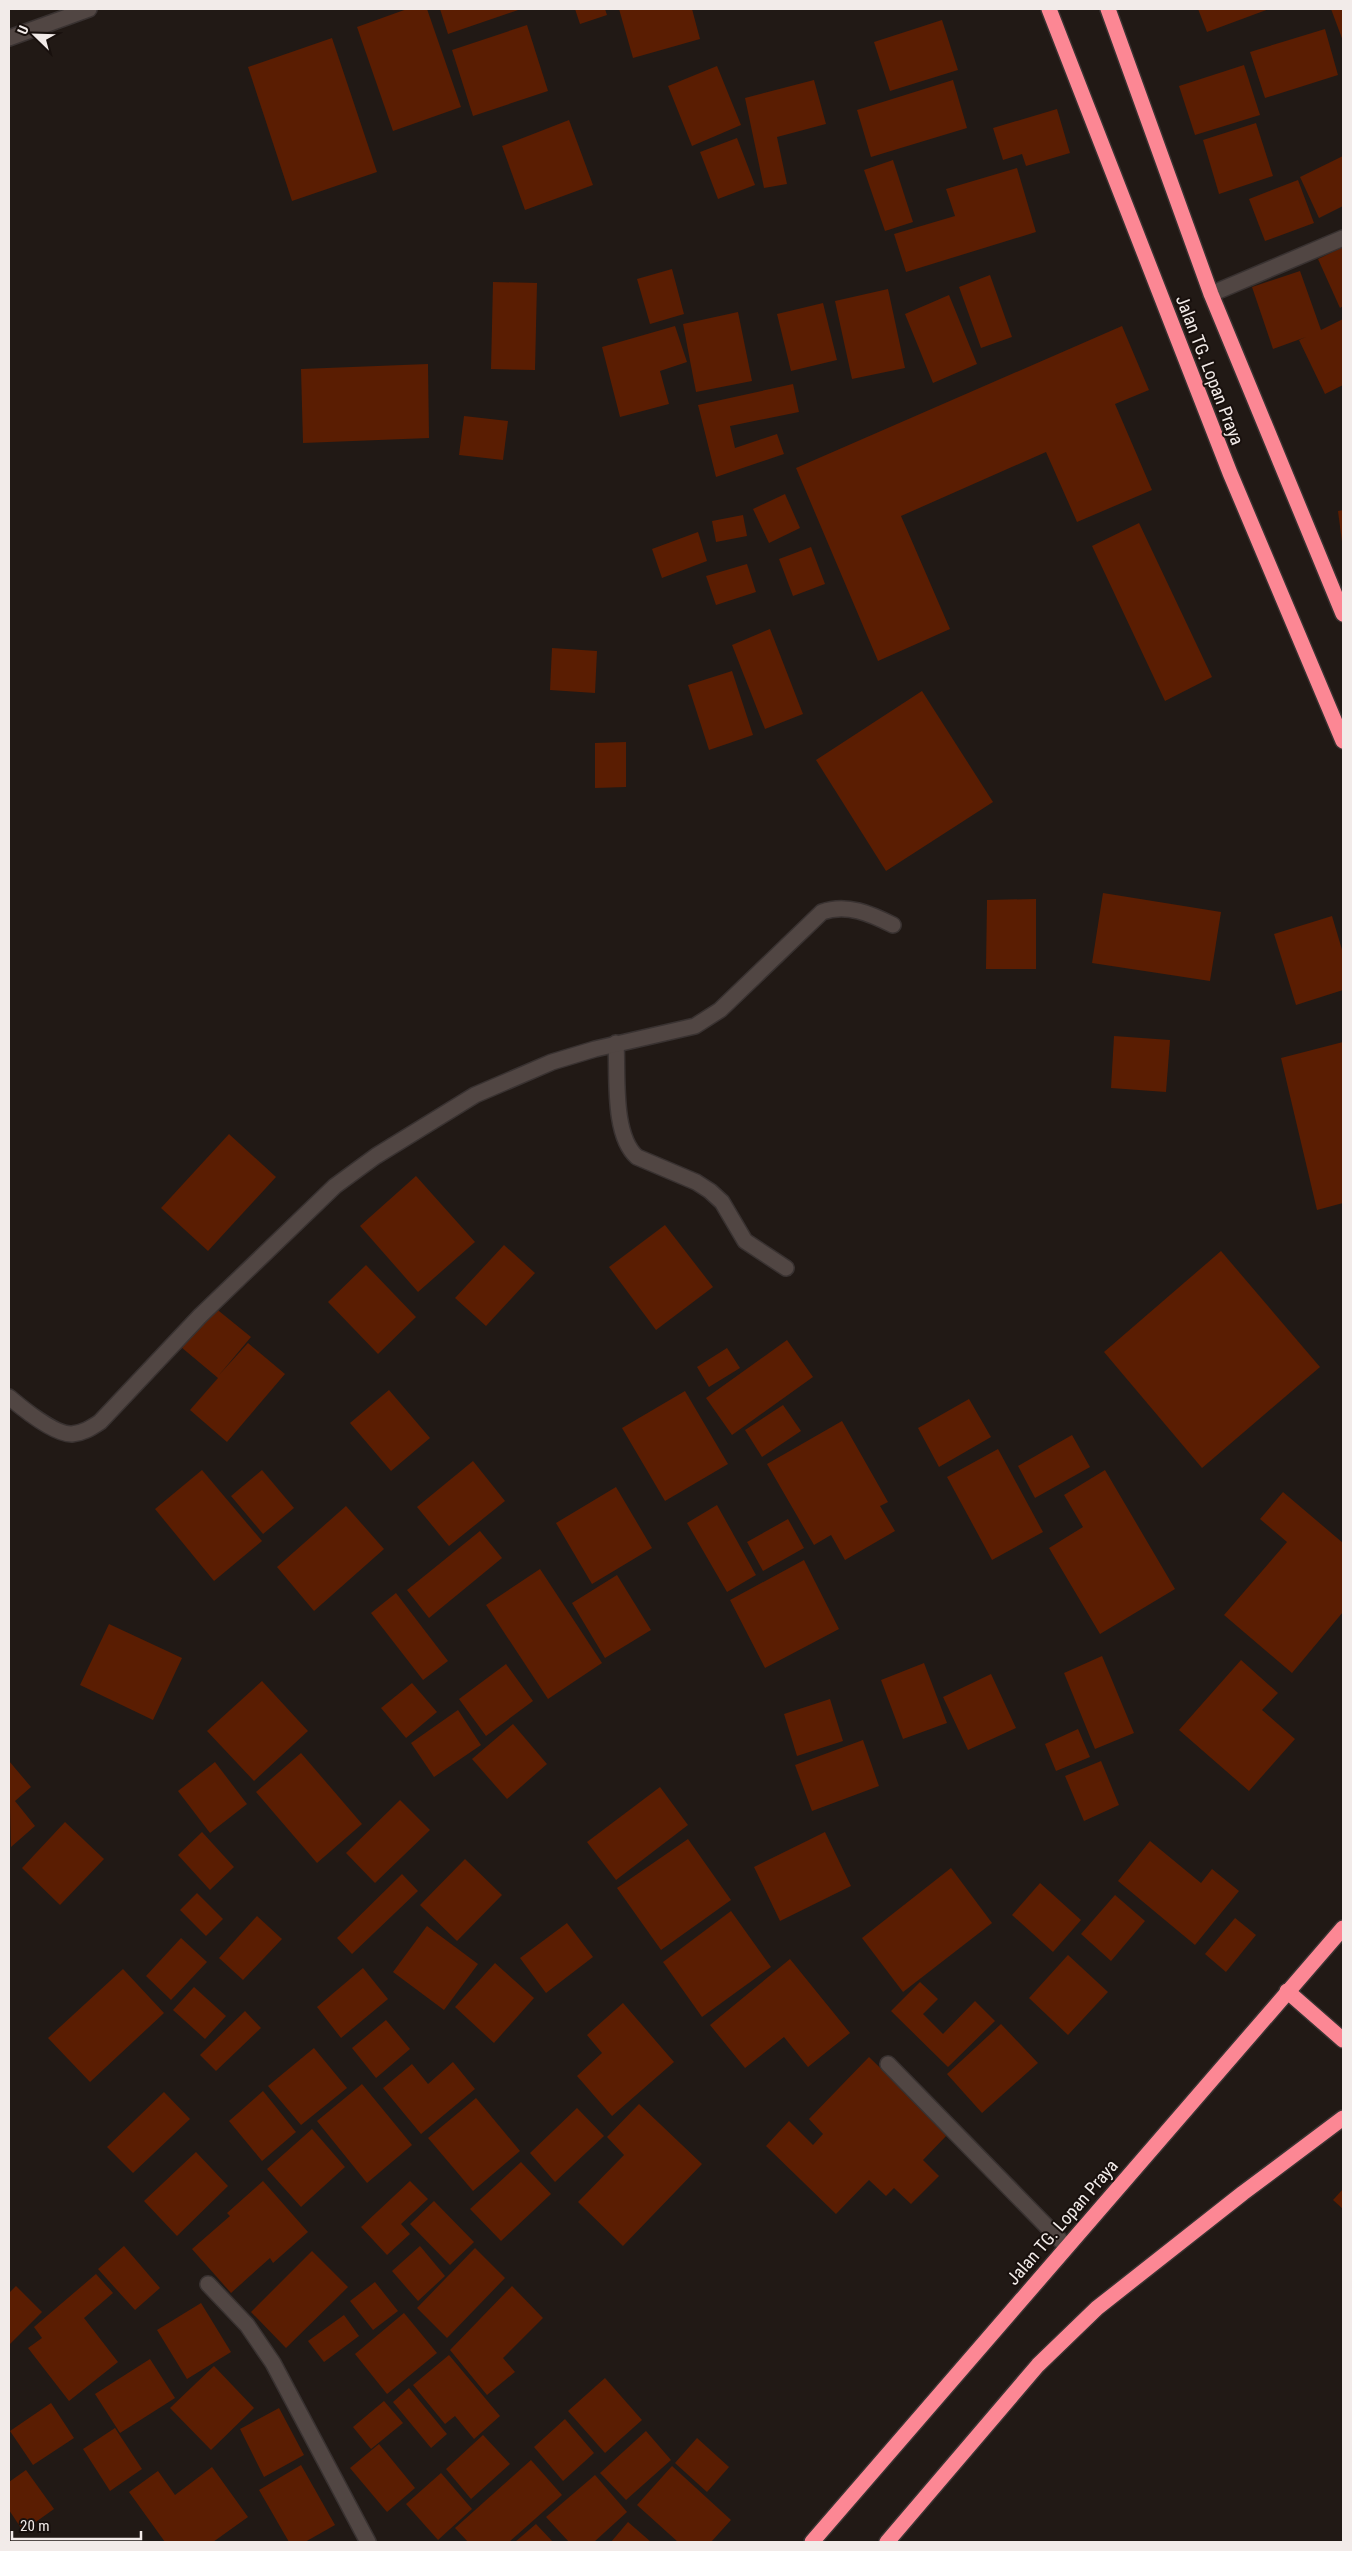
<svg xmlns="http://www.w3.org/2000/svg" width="1352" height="2551" font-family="'Roboto Condensed',sans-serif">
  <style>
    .building { fill: #5a1d02 }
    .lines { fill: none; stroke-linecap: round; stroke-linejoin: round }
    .minor-casing { stroke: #393231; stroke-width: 18 }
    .highway-casing { stroke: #393231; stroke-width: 18 }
    .minor { stroke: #514643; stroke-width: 15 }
    .highway { stroke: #fc8794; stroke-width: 15 }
    .labels { text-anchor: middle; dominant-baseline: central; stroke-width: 4; stroke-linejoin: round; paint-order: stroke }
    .street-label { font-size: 18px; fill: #f2ebe9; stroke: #18100d }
  </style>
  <rect width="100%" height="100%" fill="#211915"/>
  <g class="building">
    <polygon points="407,9 427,9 461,107 393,131 357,27"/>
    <polygon points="440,9 521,9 448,34"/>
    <polygon points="575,9 605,9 607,15 580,24"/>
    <polygon points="619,9 692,9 700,39 633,58"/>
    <polygon points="1198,9 1269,9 1207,32"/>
    <polygon points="1331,9 1343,9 1343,41"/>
    <polygon points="942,20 958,70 890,91 874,42"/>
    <polygon points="527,25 548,91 473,116 452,50"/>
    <polygon points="1325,29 1338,75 1265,98 1250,52"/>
    <polygon points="332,38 377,172 292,201 248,67"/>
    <polygon points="1244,65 1260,115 1195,135 1179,86"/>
    <polygon points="717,66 741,125 692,146 668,86"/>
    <polygon points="814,80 826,124 777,137 787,184 764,188 745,98"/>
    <polygon points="953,80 967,128 871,157 857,110"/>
    <polygon points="1057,109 1070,153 1026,166 1022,154 1003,160 993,128"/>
    <polygon points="569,120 593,185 525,210 502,146"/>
    <polygon points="1256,123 1273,176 1219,194 1203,140"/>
    <polygon points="737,138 755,185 718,199 700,152"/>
    <polygon points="1343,156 1343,206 1319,218 1300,177"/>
    <polygon points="893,160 913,222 885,231 864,170"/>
    <polygon points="1017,168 1036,232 906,272 894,234 955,216 946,189"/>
    <polygon points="1298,180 1314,223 1265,241 1249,199"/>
    <polygon points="1343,247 1343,306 1340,308 1318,259"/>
    <polygon points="672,269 684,314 650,324 637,279"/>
    <polygon points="1300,271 1321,330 1343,319 1343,385 1325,394 1299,340 1306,337 1273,349 1252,287"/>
    <polygon points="990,275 1012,337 981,348 959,287"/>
    <polygon points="493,282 537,283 535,370 491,369"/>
    <polygon points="888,289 905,368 852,379 835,301"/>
    <polygon points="949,295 977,364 933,383 905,314"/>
    <polygon points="823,303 837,360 791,371 777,314"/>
    <polygon points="738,312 752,381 696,392 683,324"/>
    <polygon points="675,326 687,362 660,371 669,404 620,417 602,347"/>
    <polygon points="1122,326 1149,390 1115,404 1152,490 1077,522 1046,452 901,516 950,629 878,661 796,468"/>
    <polygon points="428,364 429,438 303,443 301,369"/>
    <polygon points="793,384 799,412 730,426 735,448 777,434 784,454 716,477 698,405"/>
    <polygon points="464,416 508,421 503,460 459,455"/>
    <polygon points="785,494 800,528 769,543 753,509"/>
    <polygon points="1343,510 1343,542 1342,542 1338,511"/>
    <polygon points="743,515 747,536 716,542 712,521"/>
    <polygon points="1139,523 1212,677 1165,701 1092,546"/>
    <polygon points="698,532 707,561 662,578 652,549"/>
    <polygon points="811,547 825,584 793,596 779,559"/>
    <polygon points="747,564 756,592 716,605 706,576"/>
    <polygon points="770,629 803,714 765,729 732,645"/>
    <polygon points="552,648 597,651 595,693 550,690"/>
    <polygon points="732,671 753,735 709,750 688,685"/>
    <polygon points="922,691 993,802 886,871 816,760"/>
    <polygon points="626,742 626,787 595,788 595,743"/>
    <polygon points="1103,893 1221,912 1210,981 1092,963"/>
    <polygon points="1036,899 1036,969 986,969 987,900"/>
    <polygon points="1332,916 1343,953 1343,990 1296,1005 1274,934"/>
    <polygon points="1114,1036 1170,1040 1166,1092 1111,1088"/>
    <polygon points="1343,1042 1343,1203 1317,1210 1281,1058"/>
    <polygon points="229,1134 276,1177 208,1251 161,1208"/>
    <polygon points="416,1176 475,1242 418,1292 360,1226"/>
    <polygon points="665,1225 713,1287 656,1330 609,1267"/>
    <polygon points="504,1245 535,1273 486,1326 455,1298"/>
    <polygon points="1221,1251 1320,1367 1202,1468 1104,1352"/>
    <polygon points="366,1265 416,1317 378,1354 328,1302"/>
    <polygon points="214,1307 251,1337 219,1375 248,1343 285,1374 227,1442 190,1410 218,1378 181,1347"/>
    <polygon points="787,1340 813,1377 732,1435 706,1398"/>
    <polygon points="727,1348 740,1368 709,1387 697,1367"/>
    <polygon points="389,1390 430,1438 391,1471 350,1423"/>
    <polygon points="685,1391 728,1464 665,1501 622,1428"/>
    <polygon points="969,1399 991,1437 939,1467 918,1428"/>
    <polygon points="783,1405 801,1431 762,1457 745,1430"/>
    <polygon points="842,1421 888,1502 880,1506 895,1531 845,1560 831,1535 814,1545 767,1464"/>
    <polygon points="1072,1435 1090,1467 1035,1498 1018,1466"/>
    <polygon points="998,1449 1043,1532 992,1560 947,1477"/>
    <polygon points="473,1461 505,1501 449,1546 417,1507"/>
    <polygon points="202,1470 262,1541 214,1581 155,1509"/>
    <polygon points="262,1470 294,1508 263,1534 231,1496"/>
    <polygon points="1105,1470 1175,1589 1100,1634 1049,1548 1083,1527 1064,1495"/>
    <polygon points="616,1487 652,1548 592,1584 556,1523"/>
    <polygon points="1283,1492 1343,1543 1343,1612 1292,1673 1224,1615 1287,1542 1260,1519"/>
    <polygon points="717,1505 756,1575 727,1592 687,1523"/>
    <polygon points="346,1506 384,1549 314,1611 277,1567"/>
    <polygon points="788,1519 804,1548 763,1571 747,1542"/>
    <polygon points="480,1531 502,1558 429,1618 407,1590"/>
    <polygon points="804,1560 839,1629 765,1668 730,1600"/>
    <polygon points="540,1569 602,1663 548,1699 486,1605"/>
    <polygon points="617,1575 651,1630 605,1658 572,1603"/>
    <polygon points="396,1593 448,1661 423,1680 371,1613"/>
    <polygon points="109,1624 182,1658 153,1720 80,1685"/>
    <polygon points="1102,1656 1134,1733 1095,1749 1064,1673"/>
    <polygon points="1241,1660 1278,1693 1262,1710 1295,1739 1249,1791 1179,1730"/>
    <polygon points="924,1663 947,1723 903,1739 881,1680"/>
    <polygon points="506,1664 533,1701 486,1736 459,1699"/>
    <polygon points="991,1674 1016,1728 968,1750 943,1697"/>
    <polygon points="262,1681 308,1731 254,1781 207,1731"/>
    <polygon points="412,1683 437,1712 406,1738 381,1708"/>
    <polygon points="830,1699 843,1741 797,1756 784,1714"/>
    <polygon points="458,1710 481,1745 434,1777 411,1743"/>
    <polygon points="513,1724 547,1764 507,1799 472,1759"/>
    <polygon points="1078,1729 1090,1757 1056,1771 1045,1744"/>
    <polygon points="863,1740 879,1786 812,1811 795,1765"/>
    <polygon points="301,1753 362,1824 317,1863 256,1792"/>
    <polygon points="9,1761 31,1787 15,1801 35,1826 11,1847"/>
    <polygon points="1101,1761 1119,1805 1084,1821 1065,1776"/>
    <polygon points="215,1762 247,1804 210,1833 178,1791"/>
    <polygon points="660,1787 688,1825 616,1880 587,1842"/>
    <polygon points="400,1800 430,1830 375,1883 346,1853"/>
    <polygon points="65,1822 104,1859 60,1905 22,1868"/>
    <polygon points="202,1832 234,1867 210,1890 178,1855"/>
    <polygon points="825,1832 851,1886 780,1921 754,1867"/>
    <polygon points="688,1839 731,1900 661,1950 617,1888"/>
    <polygon points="1150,1841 1201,1883 1212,1869 1239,1891 1195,1945 1118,1881"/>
    <polygon points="465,1859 502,1895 457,1941 420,1905"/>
    <polygon points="951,1868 992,1923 903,1992 862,1938"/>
    <polygon points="402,1874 418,1891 352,1954 337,1938"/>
    <polygon points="1040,1883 1081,1920 1053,1952 1012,1915"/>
    <polygon points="197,1893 223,1919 206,1936 180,1910"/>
    <polygon points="1115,1895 1145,1921 1111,1961 1081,1934"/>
    <polygon points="731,1911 771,1967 702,2017 663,1962"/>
    <polygon points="257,1916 282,1939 243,1980 219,1958"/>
    <polygon points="1235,1918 1256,1935 1226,1972 1205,1954"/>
    <polygon points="567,1923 593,1957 546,1993 520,1958"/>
    <polygon points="427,1926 478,1964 444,2010 393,1972"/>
    <polygon points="181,1938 207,1962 171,2000 146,1976"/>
    <polygon points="1068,1955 1108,1992 1068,2035 1029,1998"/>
    <polygon points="790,1959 850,2033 808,2067 784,2037 745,2068 710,2025"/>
    <polygon points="495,1963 534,1998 494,2043 455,2007"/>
    <polygon points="363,1968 388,1999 341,2038 317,2007"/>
    <polygon points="123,1969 164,2013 90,2082 48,2038"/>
    <polygon points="920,1982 938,1999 923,2014 943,2034 975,2001 995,2021 948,2067 891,2011"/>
    <polygon points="194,1987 226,2016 205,2039 173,2010"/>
    <polygon points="623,2003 674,2062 612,2116 577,2076 602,2053 587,2035"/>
    <polygon points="245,2011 261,2028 216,2071 200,2055"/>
    <polygon points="386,2020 410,2049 376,2078 352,2048"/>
    <polygon points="1001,2024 1038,2063 982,2113 947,2074"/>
    <polygon points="314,2048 347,2088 301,2125 268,2086"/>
    <polygon points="869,2057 948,2134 923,2160 939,2176 911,2204 894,2188 886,2196 869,2180 836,2214 766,2146 789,2121 813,2145 823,2134 809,2119"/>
    <polygon points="453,2062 475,2089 421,2134 383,2088 412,2064 428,2084"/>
    <polygon points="362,2084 412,2145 367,2183 317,2121"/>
    <polygon points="263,2091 296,2132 262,2161 229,2121"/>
    <polygon points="164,2092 190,2119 133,2173 107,2147"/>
    <polygon points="476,2098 520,2151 473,2191 428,2138"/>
    <polygon points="639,2104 702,2164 623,2246 578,2202 624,2155 607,2137"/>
    <polygon points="577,2108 604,2136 555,2182 530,2153"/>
    <polygon points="312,2129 345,2167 301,2207 267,2169"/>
    <polygon points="196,2152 228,2186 177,2236 144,2201"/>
    <polygon points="521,2162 551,2194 501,2241 470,2209"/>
    <polygon points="263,2181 308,2232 273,2263 270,2258 231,2293 192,2249 230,2216 227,2213"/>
    <polygon points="410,2181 428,2199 401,2224 410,2234 387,2255 361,2227"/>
    <polygon points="1343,2189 1343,2209 1333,2200"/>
    <polygon points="434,2201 474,2242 450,2265 410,2224"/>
    <polygon points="124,2246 160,2288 135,2310 98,2269"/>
    <polygon points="420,2246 445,2276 418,2301 392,2271"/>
    <polygon points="475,2248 505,2278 447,2338 417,2308"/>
    <polygon points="312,2251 348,2287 286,2348 251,2312"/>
    <polygon points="96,2274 113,2293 84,2318 118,2362 69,2401 28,2348 42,2338 34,2327"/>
    <polygon points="375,2282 398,2311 373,2330 350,2301"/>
    <polygon points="16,2286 42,2312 9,2345 9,2293"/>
    <polygon points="512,2286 543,2318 503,2358 515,2372 487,2395 450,2350"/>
    <polygon points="201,2303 231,2352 187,2379 157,2330"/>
    <polygon points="404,2313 437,2353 387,2394 355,2354"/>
    <polygon points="344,2315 359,2336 324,2362 308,2341"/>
    <polygon points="449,2355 500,2416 474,2439 455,2416 445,2424 413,2385"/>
    <polygon points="150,2359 175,2398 120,2433 95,2394"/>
    <polygon points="214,2366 254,2408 211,2450 170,2408"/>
    <polygon points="605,2378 642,2420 605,2453 568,2411"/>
    <polygon points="409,2388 447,2434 431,2448 393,2402"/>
    <polygon points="384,2401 403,2423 371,2449 353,2427"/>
    <polygon points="51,2403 74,2438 33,2465 10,2431"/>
    <polygon points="279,2408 304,2455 264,2477 240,2429"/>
    <polygon points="565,2419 594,2453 563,2481 534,2447"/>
    <polygon points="115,2428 142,2469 110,2491 83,2449"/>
    <polygon points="646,2431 671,2460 626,2500 600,2473"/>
    <polygon points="483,2435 510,2464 471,2499 446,2469"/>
    <polygon points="697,2438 729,2467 707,2492 675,2463"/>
    <polygon points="379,2444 415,2488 387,2512 350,2468"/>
    <polygon points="531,2460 562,2495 509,2542 468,2542 455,2528"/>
    <polygon points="301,2465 335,2525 305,2542 289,2542 259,2490"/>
    <polygon points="672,2466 731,2520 711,2542 678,2542 637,2505"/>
    <polygon points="212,2467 248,2517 213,2542 165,2542 129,2492 158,2471 175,2495"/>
    <polygon points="26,2470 54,2509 23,2531 9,2510 9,2482"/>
    <polygon points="441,2473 472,2509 438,2540 406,2504"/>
    <polygon points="595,2475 627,2512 594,2542 569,2542 546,2517"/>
    <polygon points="628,2522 651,2542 611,2542"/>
    <polygon points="536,2524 553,2542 515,2542"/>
  </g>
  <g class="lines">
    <defs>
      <g id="minor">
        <polyline points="9,38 89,9"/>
        <polyline points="1211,294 1343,238"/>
        <path d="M 616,1043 C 618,1075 612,1135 637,1157 L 696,1182 L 710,1191 L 722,1202 L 745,1241 L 786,1268"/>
        <path d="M 9,1397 C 22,1408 55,1435 72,1434 C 83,1433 91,1428 100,1422 L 200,1316 L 335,1186 L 376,1156 L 475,1095 L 552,1062 L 595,1049 L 695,1026 L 720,1010 L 822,912 C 847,903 871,914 893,925"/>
        <polyline points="888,2064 1066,2246"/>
        <polyline points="208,2284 247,2325 273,2363 368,2542"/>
      </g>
      <g id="highway">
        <polyline points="1049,9 1230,473 1343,741"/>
        <polyline points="1108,9 1211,294 1343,614"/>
        <polyline points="1287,1991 1343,2040"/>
        <polyline points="812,2542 1343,1928"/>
        <polyline points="887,2542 1038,2365 1097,2308 1243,2193 1343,2118"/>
      </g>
    </defs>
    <use href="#minor" class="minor-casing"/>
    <use href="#highway" class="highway-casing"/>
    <use href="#minor" class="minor"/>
    <use href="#highway" class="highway"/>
  </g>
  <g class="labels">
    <g class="street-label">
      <text transform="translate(1210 370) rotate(69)">Jalan TG. Lopan Praya</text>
      <text transform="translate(1062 2222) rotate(-49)">Jalan TG. Lopan Praya</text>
    </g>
  </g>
  <rect width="1352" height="2551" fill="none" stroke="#f2ebe9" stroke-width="20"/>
  <g transform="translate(35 35) rotate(293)" stroke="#18100d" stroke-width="4" paint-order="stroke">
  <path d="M0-4L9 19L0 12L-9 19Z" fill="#f2ebe9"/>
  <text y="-8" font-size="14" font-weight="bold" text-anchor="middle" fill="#f2ebe9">U</text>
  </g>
  <path d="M12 2531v8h129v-8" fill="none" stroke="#f2ebe9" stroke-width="2.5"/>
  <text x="20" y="2531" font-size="15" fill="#f2ebe9" stroke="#18100d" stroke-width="4" paint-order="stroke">20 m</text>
</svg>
